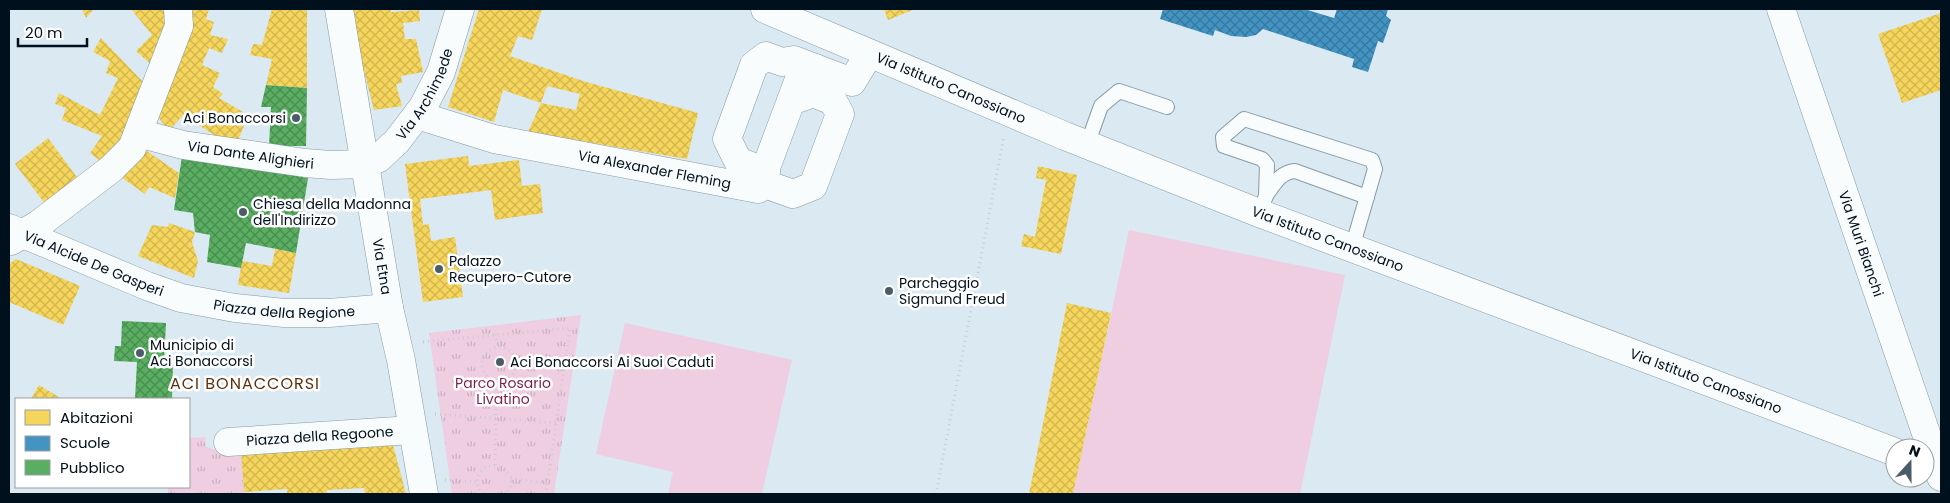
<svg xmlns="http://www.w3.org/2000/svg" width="1950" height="503" font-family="Poppins,sans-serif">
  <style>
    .grass { fill: url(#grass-tufts) }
    .pitch { fill: #eecee0 }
    .homes { fill: url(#homes-cross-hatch); fill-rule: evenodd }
    .schools { fill: url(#schools-cross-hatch) }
    .public { fill: url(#public-cross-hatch) }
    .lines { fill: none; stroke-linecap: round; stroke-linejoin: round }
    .lane-casing { stroke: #869ba6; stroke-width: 16 }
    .street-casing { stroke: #869ba6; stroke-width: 29 }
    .secondary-casing { stroke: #869ba6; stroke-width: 29 }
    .path { stroke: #c9cdd0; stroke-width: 3; stroke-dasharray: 1 4; stroke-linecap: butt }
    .lane { stroke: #f9fcfd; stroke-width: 14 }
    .street { stroke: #f9fcfd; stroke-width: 28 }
    .secondary { stroke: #f9fcfd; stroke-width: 28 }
    .poi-dot { fill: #4c5c67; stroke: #fff; stroke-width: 2 }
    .labels { text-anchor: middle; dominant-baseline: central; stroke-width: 5; stroke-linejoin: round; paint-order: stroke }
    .street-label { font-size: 14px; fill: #00101c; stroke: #fff }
    .poi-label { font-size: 14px; fill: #00101c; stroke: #fff; text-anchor: start }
    .park-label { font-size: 14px; fill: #7c1e4b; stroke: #fff }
    .quarter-label { font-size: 16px; letter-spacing: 1px; fill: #5d310c; stroke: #fff }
  </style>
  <defs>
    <pattern id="grass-tufts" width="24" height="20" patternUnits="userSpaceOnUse" patternTransform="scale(1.25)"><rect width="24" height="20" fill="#eecee0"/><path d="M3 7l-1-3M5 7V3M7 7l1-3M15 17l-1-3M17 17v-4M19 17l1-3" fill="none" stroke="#cab0c0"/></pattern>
    <pattern id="homes-cross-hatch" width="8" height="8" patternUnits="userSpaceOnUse" patternTransform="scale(1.25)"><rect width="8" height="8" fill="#f6d55c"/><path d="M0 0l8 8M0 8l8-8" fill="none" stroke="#d1b64f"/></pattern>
    <pattern id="schools-cross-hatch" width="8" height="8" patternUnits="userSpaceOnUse" patternTransform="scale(1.25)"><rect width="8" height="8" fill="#4393c3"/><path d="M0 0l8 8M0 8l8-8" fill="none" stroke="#36779e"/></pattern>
    <pattern id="public-cross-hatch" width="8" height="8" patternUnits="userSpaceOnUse" patternTransform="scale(1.25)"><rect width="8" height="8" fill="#5aae61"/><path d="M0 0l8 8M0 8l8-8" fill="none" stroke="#488c4f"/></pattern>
  </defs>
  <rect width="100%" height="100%" fill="#dae9f2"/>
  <g class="grass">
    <polygon points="581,315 554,494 452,494 429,333"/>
    <polygon points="205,437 206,447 228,454 241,451 244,494 168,494 168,487 189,487 189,438"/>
  </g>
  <g class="pitch">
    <polygon points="1129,230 1345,275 1300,494 1073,494"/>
    <polygon points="625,323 792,360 762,494 668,494 673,472 596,454"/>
  </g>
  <g class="homes">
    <polygon points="82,9 94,9 86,18"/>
    <polygon points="131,9 163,9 171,23 155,68 136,51 152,35"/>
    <polygon points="193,9 209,9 206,19 214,22 210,35 228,39 222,53 209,48 202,65 220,73 213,87 223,94 219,98 248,115 238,141 222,140 183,115 169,131 155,113 188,30"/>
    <polygon points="272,9 307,9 307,88 266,85 272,59 250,55 253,44 262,45"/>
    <polygon points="352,9 390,9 391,12 419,10 420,21 403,23 405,39 416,39 423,72 401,76 402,83 396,84 402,106 374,110 357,43"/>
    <path d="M 479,9 L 542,9 L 532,40 L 518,36 L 510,56 L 583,81 L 698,113 L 687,159 L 528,132 L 541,103 L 503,90 L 494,122 L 448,107 ZM 547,86 L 580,94 L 576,110 L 541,103 Z"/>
    <polygon points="884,9 915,9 888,20"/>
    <polygon points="1941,13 1941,90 1902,103 1878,34"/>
    <polygon points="101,38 147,86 120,147 103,163 90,153 102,136 62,120 66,108 55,104 59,93 100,115 118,78 106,73 110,61 93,52"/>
    <polygon points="48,138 79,180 46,205 15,164"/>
    <polygon points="144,149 179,173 175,198 149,187 145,194 118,175"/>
    <polygon points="468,156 469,166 519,160 522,186 540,184 543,213 495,220 491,190 420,199 423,225 429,224 431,241 455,237 463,297 423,302 405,164"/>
    <polygon points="1038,166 1077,175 1061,254 1021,246 1024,234 1035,237 1046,180 1036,178"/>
    <polygon points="169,223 195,232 192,242 198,261 194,278 138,256 152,225 168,227"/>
    <polygon points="275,249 296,253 289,293 238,285 242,261 272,266"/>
    <polygon points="16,259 80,286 63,325 9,302 9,264"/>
    <polygon points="1067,303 1111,313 1073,494 1029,494"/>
    <polygon points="39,385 62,399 31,399"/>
    <polygon points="393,445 406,494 365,494 364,488 327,490 326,494 287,494 287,489 244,492 241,451"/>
  </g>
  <polygon class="schools" points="1163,9 1304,9 1334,18 1337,9 1388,9 1386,16 1391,20 1383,43 1378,41 1368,72 1352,67 1354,59 1263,29 1256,35 1246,37 1231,36 1215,30 1213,36 1160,19"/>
  <g class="public">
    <polygon points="266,85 307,88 306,146 269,146 271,107 261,107"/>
    <polygon points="182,156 308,178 296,253 246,243 241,268 207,262 210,235 195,232 193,213 174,210"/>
    <polygon points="122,321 166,323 164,362 173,363 172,399 135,399 137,362 114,361 115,346 121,346"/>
  </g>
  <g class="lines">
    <defs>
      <g id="lane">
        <polyline points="1087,145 1101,106 1119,91 1167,107"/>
        <path d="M 1267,194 C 1275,183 1281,172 1295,171 L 1367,197"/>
        <polyline points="1259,213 1266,196 1267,165 1262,159 1224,146 1223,137 1244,119 1372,160 1375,169 1352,248"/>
      </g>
      <g id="street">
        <path id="s1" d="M 765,9 L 1065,136 L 1259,213 L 1895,452"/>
        <path id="s2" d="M 417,115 L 494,139 L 758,189 L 801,74 L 815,68"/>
        <path id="s3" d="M 138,133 L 183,145 L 305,163 L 331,165 L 366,164 L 379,158 L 397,141 L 423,107 L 441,72 L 460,9"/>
        <polyline points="766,172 738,161 727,139 754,65 766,56 782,62 794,60 852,82 869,54"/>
        <polyline points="762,183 793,194 813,186 840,114 833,101 813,93 791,101"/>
        <path id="s4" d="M 9,228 L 147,286 L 181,298 L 235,308 L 284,313 L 329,313 L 389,308"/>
        <polyline points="11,241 39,224 111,169 132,148 179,26 178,9"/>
        <path id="s5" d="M 228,442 L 412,430"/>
      </g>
      <g id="secondary">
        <path id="s6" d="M 339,9 L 389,308 L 401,360 L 424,494"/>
        <path id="s7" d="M 1781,9 L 1941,477"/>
      </g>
    </defs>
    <use href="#lane" class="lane-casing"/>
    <use href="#street" class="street-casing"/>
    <use href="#secondary" class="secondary-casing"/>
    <g class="path">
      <polyline points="496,334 498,347"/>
      <polyline points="423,342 570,328 546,494"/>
      <circle cx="499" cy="364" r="17"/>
      <polyline points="435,414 556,423"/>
      <polyline points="495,465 496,380"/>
      <polyline points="511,479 547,483"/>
      <polyline points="445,480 477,482"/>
      <path d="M 483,494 C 479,490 477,486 477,480 C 481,453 526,469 506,494"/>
      <polyline points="936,494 1004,136"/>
    </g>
    <use href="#lane" class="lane"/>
    <use href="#street" class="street"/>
    <use href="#secondary" class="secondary"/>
  </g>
  <g class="poi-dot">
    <circle cx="296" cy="118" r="5"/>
    <circle cx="243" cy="212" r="5"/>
    <circle cx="439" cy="269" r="5"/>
    <circle cx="889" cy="291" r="5"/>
    <circle cx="140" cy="353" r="5"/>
    <circle cx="500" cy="362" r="5"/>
  </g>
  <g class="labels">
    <g class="street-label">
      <text stroke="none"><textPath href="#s1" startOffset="202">Via Istituto Canossiano</textPath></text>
      <text stroke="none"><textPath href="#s3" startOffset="325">Via Archimede</textPath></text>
      <text stroke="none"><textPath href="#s3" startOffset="115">Via Dante Alighieri</textPath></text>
      <text stroke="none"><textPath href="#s2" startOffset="244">Via Alexander Fleming</textPath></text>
      <text stroke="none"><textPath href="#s1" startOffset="608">Via Istituto Canossiano</textPath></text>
      <text stroke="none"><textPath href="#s7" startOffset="248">Via Muri Bianchi</textPath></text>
      <text stroke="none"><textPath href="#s4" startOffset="92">Via Alcide De Gasperi</textPath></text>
      <text stroke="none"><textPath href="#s6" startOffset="261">Via Etna</textPath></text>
      <text stroke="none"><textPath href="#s4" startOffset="290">Piazza della Regione</textPath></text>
      <text stroke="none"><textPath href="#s1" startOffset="1012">Via Istituto Canossiano</textPath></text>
      <text stroke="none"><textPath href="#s5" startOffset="92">Piazza della Regoone</textPath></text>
    </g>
    <g class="poi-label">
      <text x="286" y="118" text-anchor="end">Aci Bonaccorsi</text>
      <text x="253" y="204">Chiesa della Madonna<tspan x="253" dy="16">dell'Indirizzo</tspan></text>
      <text x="449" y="261">Palazzo<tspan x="449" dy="16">Recupero-Cutore</tspan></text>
      <text x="899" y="283">Parcheggio<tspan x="899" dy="16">Sigmund Freud</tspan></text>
      <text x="150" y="345">Municipio di<tspan x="150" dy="16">Aci Bonaccorsi</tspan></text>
      <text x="510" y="362">Aci Bonaccorsi Ai Suoi Caduti</text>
    </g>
    <g class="park-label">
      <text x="503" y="383">Parco Rosario<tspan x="503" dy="16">Livatino</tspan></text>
    </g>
    <g class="quarter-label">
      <text x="245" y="383">ACI BONACCORSI</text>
    </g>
  </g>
  <rect width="1950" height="503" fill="none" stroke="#00101c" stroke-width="20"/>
  <rect x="15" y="398" width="175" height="90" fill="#ffffff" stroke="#999fa4"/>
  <rect x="25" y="410" width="25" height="15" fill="#f6d55c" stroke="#999fa4"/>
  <text x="60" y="423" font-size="15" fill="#00101c">Abitazioni</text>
  <rect x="25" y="436" width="25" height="15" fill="#4393c3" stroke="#999fa4"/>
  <text x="60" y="448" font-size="15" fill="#00101c">Scuole</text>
  <rect x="25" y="460" width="25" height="15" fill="#5aae61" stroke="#999fa4"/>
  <text x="60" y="473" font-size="15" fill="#00101c">Pubblico</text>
  <g transform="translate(1910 463) rotate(21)"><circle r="24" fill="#ffffff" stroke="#999fa4"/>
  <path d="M0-4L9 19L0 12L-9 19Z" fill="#4c5c67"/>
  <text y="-8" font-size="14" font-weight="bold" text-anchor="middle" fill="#00101c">N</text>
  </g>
  <path d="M18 38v8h69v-8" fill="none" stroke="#00101c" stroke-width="2.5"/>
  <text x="25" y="38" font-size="15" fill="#00101c" stroke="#ffffff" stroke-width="4" paint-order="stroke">20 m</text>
</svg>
